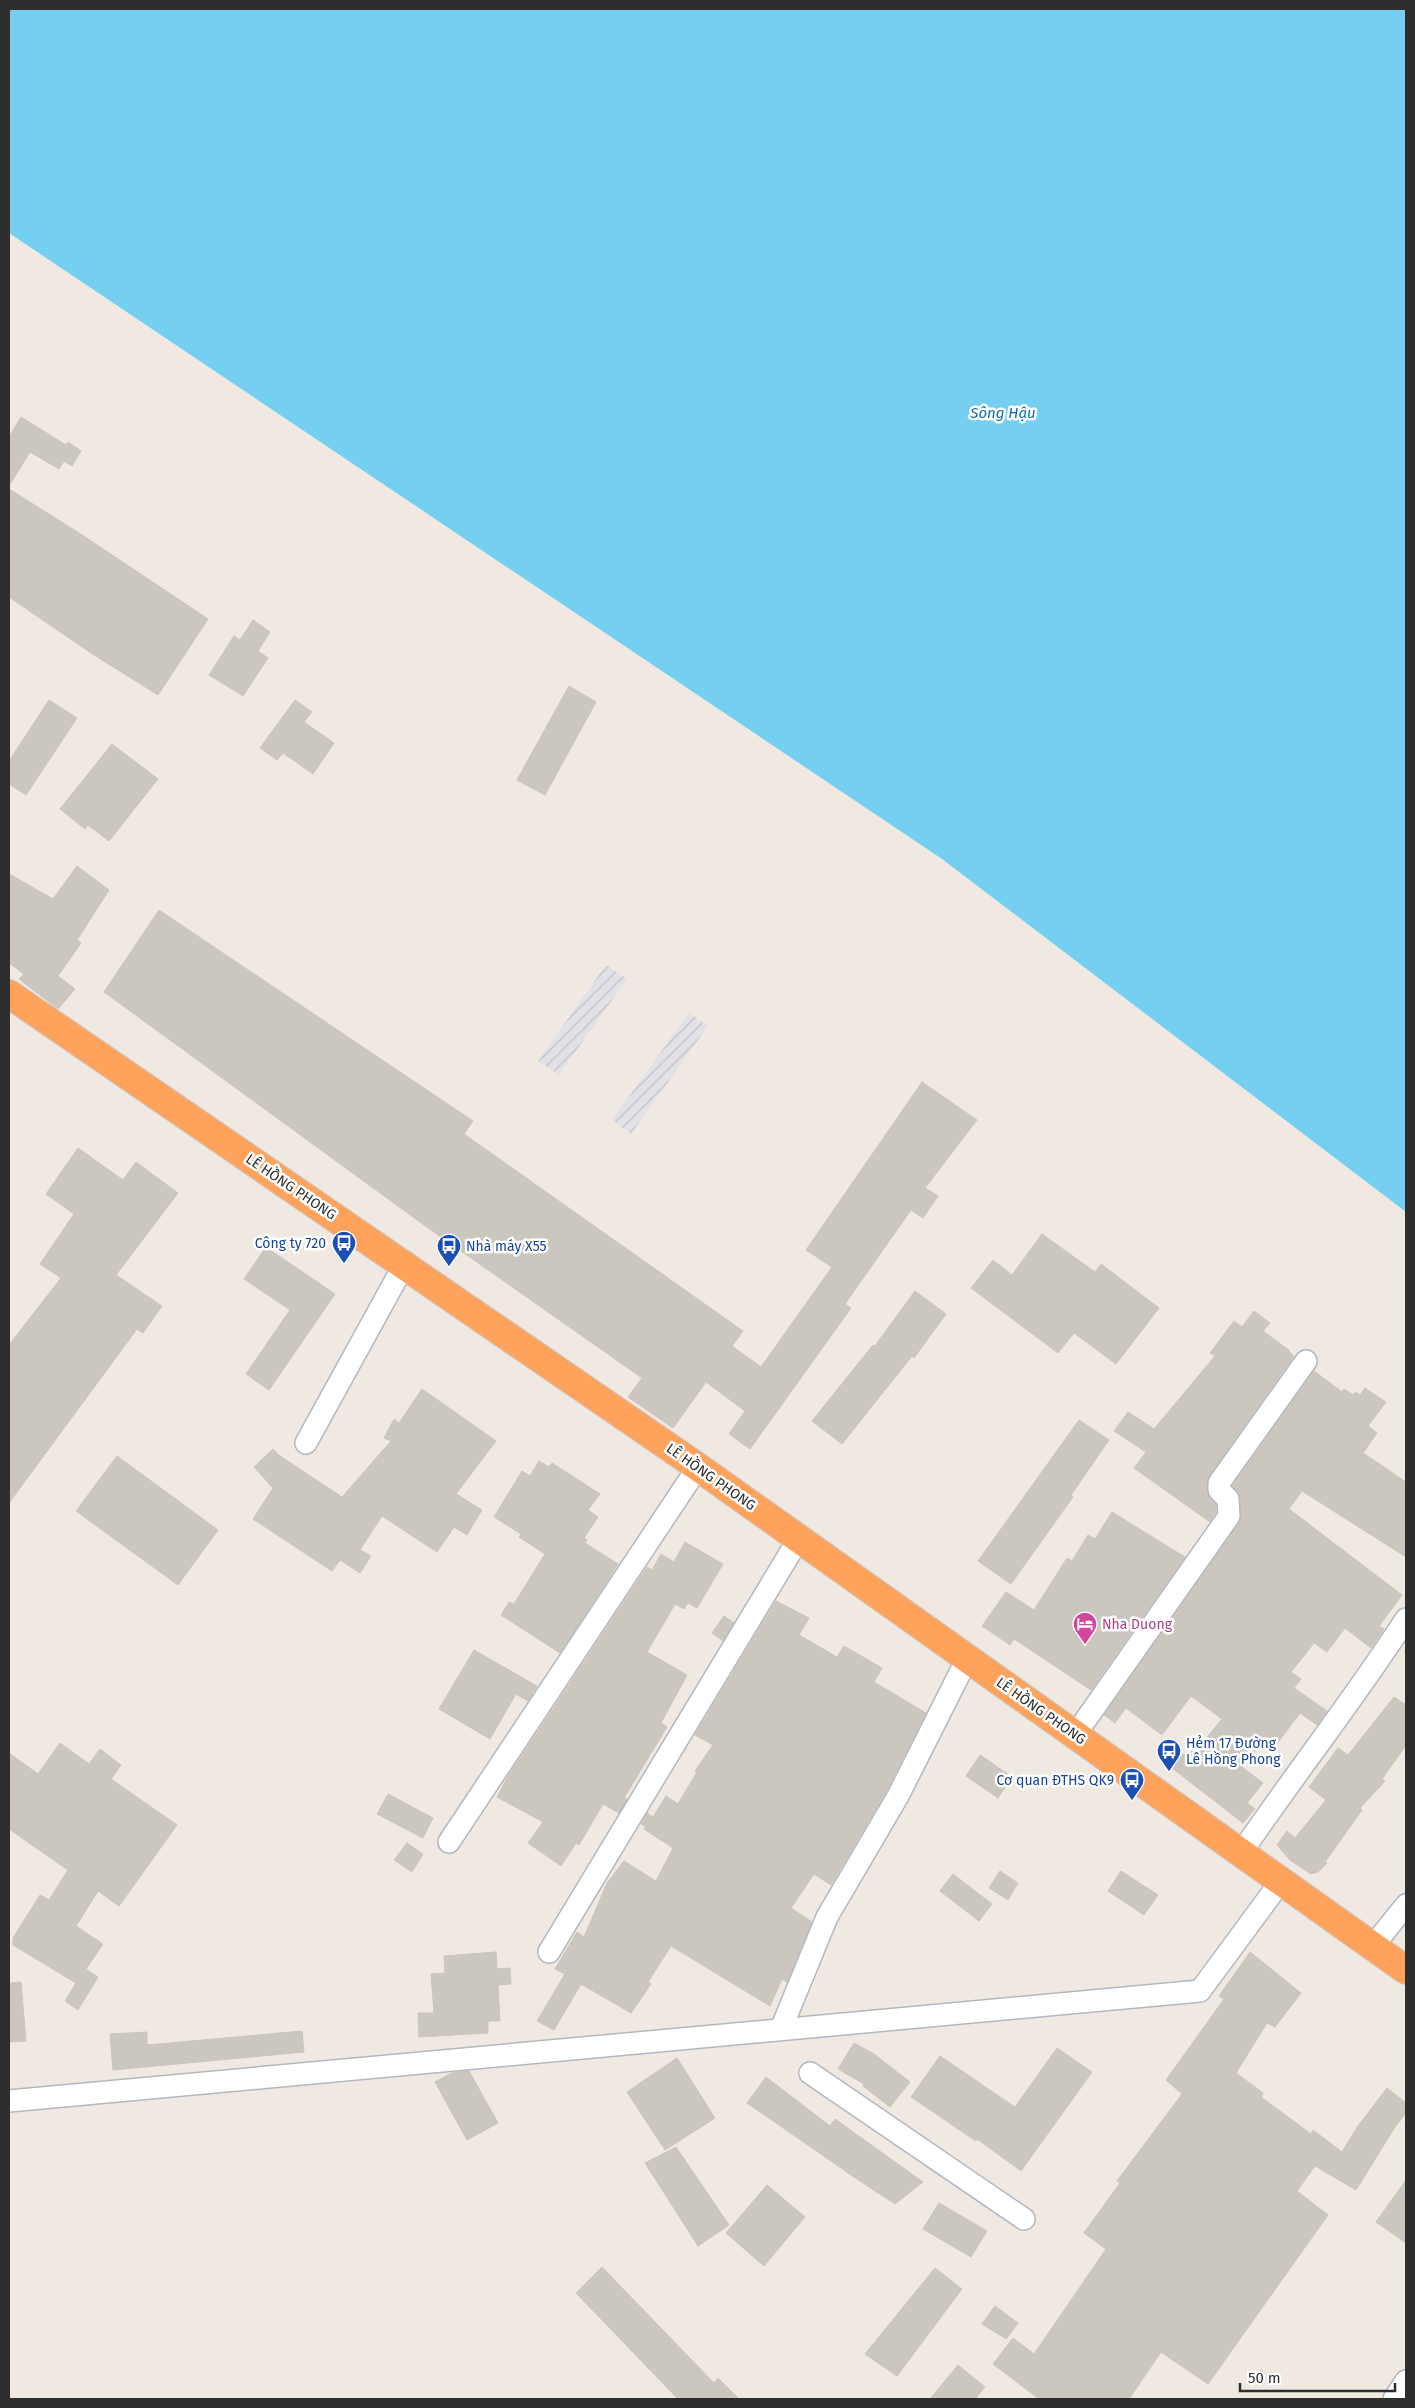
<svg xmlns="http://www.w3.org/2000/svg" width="1415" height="2408" font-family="'Fira Sans',sans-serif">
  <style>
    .industrial { fill: url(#industrial-furrows) }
    .water { fill: #75cff0 }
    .building { fill: #cbc7bf; stroke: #cbc5ba }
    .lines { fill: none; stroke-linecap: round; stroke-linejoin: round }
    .minor-casing { stroke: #b4b7c1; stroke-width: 24 }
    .highway-casing { stroke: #c9c9c9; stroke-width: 30 }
    .minor { stroke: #fff; stroke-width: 21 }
    .highway { stroke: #ffa35c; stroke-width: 28 }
    .labels { text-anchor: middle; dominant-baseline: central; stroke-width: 5; stroke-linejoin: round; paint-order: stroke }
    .street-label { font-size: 14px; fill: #2e2e2e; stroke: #fff }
    .transit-label { font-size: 14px; fill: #164399; stroke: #fff; text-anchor: end }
    .hotel-label { font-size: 14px; fill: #b23c85; stroke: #fff; text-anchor: start }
    .water-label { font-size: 15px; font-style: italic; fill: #0d6fa3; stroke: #fff }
  </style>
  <defs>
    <pattern id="industrial-furrows" width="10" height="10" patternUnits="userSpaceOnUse" patternTransform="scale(1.25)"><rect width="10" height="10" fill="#e3e1e8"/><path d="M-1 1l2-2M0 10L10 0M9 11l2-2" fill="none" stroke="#c3c1c7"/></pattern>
  </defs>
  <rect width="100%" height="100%" fill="#efe9e1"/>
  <g class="industrial">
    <polygon points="606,965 627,979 559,1075 538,1061"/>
    <polygon points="689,1013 708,1026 631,1134 612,1120"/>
  </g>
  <polygon class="water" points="9,9 1406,9 1406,1212 942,859 9,233"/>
  <g class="building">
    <polygon points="21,417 66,445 68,442 81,451 72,466 64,461 59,469 30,452 9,486 9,437"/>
    <polygon points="9,489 76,531 208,619 158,695 91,653 9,597"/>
    <polygon points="253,620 270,632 258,651 268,658 243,696 209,675 234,636 240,640"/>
    <polygon points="569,686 596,702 545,795 517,780"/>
    <polygon points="49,700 77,718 26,795 9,784 9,761"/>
    <polygon points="295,700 312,712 304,722 334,743 313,774 283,753 277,760 260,748"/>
    <polygon points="112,744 158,779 109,841 88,825 85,829 60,809"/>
    <polygon points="77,866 109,890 77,940 81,943 58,976 75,989 58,1009 19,979 24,974 9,963 9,874 53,899"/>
    <polygon points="159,910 473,1121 464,1134 743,1331 732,1346 761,1367 832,1267 806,1250 922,1082 977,1120 925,1188 938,1196 923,1218 911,1210 845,1304 851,1308 750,1449 729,1434 745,1411 706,1382 673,1428 628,1397 642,1378 424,1225 104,992"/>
    <polygon points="78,1148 123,1180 136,1162 178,1193 116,1275 162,1306 143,1333 137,1329 9,1503 9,1345 61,1278 40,1264 74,1214 46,1194"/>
    <polygon points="1042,1234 1095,1272 1101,1264 1159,1308 1116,1364 1074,1333 1058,1353 971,1288 993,1260 1012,1275"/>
    <polygon points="266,1247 335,1294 269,1390 246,1374 290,1310 244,1279"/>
    <polygon points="915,1291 946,1314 914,1358 912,1356 842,1444 812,1421 873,1345 874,1347"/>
    <polygon points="1254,1311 1270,1323 1263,1331 1290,1351 1289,1352 1294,1356 1209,1476 1207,1491 1216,1504 1216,1512 1210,1522 1134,1468 1146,1452 1114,1431 1128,1412 1154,1429 1215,1356 1210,1353 1234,1321 1242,1327"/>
    <polygon points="1314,1371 1342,1392 1344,1389 1353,1395 1355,1392 1360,1395 1365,1388 1386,1402 1368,1426 1377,1433 1363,1453 1406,1482 1406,1557 1302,1491 1289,1509 1402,1595 1379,1626 1384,1629 1371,1648 1345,1628 1327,1652 1314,1643 1291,1672 1301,1679 1294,1688 1327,1711 1317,1725 1300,1713 1276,1745 1266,1737 1242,1767 1263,1783 1247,1803 1255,1809 1243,1823 1172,1768 1183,1754 1187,1757 1196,1745 1199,1747 1222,1719 1191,1696 1162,1735 1126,1708 1115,1723 1104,1715 1239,1523 1241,1515 1240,1498 1232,1486"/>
    <polygon points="422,1389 496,1441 456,1494 482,1510 467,1535 454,1527 437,1552 382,1516 360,1550 371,1556 360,1573 340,1560 332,1571 253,1519 273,1488 254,1467 273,1449 280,1456 342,1497 391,1441 384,1438 394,1419 399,1423"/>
    <polygon points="1079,1420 1109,1440 1071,1495 1073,1497 1011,1584 978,1561"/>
    <polygon points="117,1456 218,1530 178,1585 76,1511"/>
    <polygon points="539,1461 549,1467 552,1463 600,1494 588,1510 598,1517 584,1538 587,1540 585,1543 618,1564 560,1653 501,1615 509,1602 514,1604 545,1554 519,1537 521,1534 494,1517 522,1471 530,1476"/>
    <polygon points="1112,1512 1185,1557 1091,1690 1014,1639 1010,1645 982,1626 1006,1592 1034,1610 1067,1558 1072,1561 1088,1535 1095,1539"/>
    <polygon points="685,1542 723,1564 697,1608 688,1603 684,1609 675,1604 647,1652 687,1675 661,1723 667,1727 624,1798 627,1799 619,1813 603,1804 579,1845 576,1843 561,1866 528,1843 543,1822 497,1797 508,1776 647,1567 652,1570 661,1554 674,1562"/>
    <polygon points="776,1601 809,1618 799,1635 837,1657 844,1646 882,1668 874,1682 926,1713 887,1790 831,1885 814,1874 791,1908 812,1922 787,1982 782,1979 770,2006 671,1946 648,1982 651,1984 631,2013 581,1984 554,2030 537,2021 565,1974 555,1969 577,1932 584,1937 607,1883 624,1861 656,1881 673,1848 644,1829 646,1827 641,1824 647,1813 653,1817 666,1796 678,1804 697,1772 695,1771 713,1745 695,1735"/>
    <polygon points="724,1616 734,1623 723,1641 712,1633"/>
    <polygon points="474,1650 537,1686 528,1701 516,1694 490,1739 439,1709"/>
    <polygon points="1394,1697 1406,1705 1406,1745 1382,1779 1385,1781 1360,1808 1362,1810 1325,1862 1327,1863 1318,1872 1311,1874 1290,1860 1277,1845 1287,1831 1295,1838 1326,1800 1309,1787 1338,1748 1348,1755"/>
    <polygon points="60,1743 89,1764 100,1749 121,1765 111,1779 177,1825 119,1906 98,1891 76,1926 103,1944 86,1969 98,1977 78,2010 65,2001 76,1983 13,1945 13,1938 40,1895 49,1900 68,1870 9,1829 9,1753 38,1774"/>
    <polygon points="980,1755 1012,1777 998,1798 966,1776"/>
    <polygon points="388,1794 433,1818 423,1838 377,1814"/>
    <polygon points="407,1843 423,1854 412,1872 394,1860"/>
    <polygon points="1000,1871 1018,1883 1008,1900 989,1888"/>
    <polygon points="1121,1871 1158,1895 1144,1915 1108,1891"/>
    <polygon points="953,1874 992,1904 979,1921 940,1891"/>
    <polygon points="496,1952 497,1969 510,1968 511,1984 498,1985 500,2021 488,2021 488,2033 419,2037 418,2013 434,2013 431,1974 445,1973 444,1956"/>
    <polygon points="1250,1952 1301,1993 1275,2027 1267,2023 1236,2073 1263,2093 1261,2097 1311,2134 1313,2130 1342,2152 1358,2126 1387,2088 1406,2103 1406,2113 1395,2127 1356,2190 1315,2166 1297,2191 1328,2215 1208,2384 1161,2352 1129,2399 1039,2399 993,2364 1013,2338 1034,2354 1106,2249 1084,2233 1120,2183 1117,2181 1182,2094 1166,2080 1224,1999 1219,1996"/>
    <polygon points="21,1982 26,2041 9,2042 9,1983"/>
    <polygon points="302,2031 304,2052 113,2070 110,2034 147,2032 147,2045"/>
    <polygon points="854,2043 874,2054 910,2082 890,2107 863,2086 864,2084 838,2069"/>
    <polygon points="1057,2048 1092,2072 1021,2171 977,2139 976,2141 911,2097 940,2056 1015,2107"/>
    <polygon points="677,2058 715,2118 665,2150 627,2092"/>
    <polygon points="469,2071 498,2123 467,2140 435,2082 452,2073"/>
    <polygon points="766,2077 830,2126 835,2119 923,2182 895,2204 854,2177 747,2103"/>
    <polygon points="676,2147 729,2225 698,2246 645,2163"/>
    <polygon points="1406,2180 1406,2243 1376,2222"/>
    <polygon points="767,2185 805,2217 764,2266 726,2233"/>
    <polygon points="939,2203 987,2231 971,2257 923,2229"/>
    <polygon points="602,2267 714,2383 718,2378 739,2399 678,2399 576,2293"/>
    <polygon points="935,2268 962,2289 897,2376 865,2354"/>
    <polygon points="995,2306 1018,2323 1006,2339 982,2324"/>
    <polygon points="958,2365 985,2387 975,2399 930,2399"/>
  </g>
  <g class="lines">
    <defs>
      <g id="minor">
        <polyline points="306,1443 404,1265"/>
        <polyline points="1075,1735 1229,1516 1228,1499 1219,1490 1219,1483 1306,1361"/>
        <polyline points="449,1842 698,1467"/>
        <path d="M 1241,1853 C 1295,1774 1354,1699 1406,1619"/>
        <polyline points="1373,1946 1406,1905"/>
        <polyline points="549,1952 798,1540"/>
        <polyline points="781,2029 827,1917 898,1796 967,1659"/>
        <polyline points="810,2073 1024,2219"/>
        <polyline points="9,2101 1200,1991 1281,1881"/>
        <polyline points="1394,2399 1406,2381"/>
      </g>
      <polyline id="highway" points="9,994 698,1467 1406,1970"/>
    </defs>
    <use href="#minor" class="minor-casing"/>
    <use href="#highway" class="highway-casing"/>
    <use href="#minor" class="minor"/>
    <use href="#highway" class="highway"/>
  </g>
  <defs>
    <symbol id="bus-pin" viewBox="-11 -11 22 30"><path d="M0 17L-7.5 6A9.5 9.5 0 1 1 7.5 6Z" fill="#1a4fb4" stroke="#fff"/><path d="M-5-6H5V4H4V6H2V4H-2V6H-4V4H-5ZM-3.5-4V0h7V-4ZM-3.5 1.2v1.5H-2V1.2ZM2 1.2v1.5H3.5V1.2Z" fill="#fff"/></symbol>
    <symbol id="hotel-pin" viewBox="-11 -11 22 30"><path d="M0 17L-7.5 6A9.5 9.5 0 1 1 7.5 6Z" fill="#d1479c" stroke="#fff"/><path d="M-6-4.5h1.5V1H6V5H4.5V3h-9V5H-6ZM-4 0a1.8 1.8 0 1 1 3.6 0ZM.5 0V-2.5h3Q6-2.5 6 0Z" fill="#fff"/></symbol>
  </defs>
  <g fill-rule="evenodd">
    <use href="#bus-pin" x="330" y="1229" width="28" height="38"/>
    <use href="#bus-pin" x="435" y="1232" width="28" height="38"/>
    <use href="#hotel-pin" x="1071" y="1610" width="28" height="38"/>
    <use href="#bus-pin" x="1155" y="1737" width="28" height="38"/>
    <use href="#bus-pin" x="1118" y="1766" width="28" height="38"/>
  </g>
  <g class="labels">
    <g class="street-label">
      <text transform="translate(291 1187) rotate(34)">LÊ HỒNG PHONG</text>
      <text transform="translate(711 1477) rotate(35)">LÊ HỒNG PHONG</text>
      <text transform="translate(1041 1711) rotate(35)">LÊ HỒNG PHONG</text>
    </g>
    <g class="transit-label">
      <text x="326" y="1243">Công ty 720</text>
      <text x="466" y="1246" text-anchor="start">Nhà máy X55</text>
      <text x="1186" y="1743" text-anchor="start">Hẻm 17 Đường<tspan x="1186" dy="16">Lê Hồng Phong</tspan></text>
      <text x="1114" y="1780">Cơ quan ĐTHS QK9</text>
    </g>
    <g class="hotel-label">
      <text x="1102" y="1624">Nha Duong</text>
    </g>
    <g class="water-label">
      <text x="1003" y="413">Sông Hậu</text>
    </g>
  </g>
  <rect width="1415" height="2408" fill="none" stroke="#2e2e2e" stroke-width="20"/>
  <path d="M1240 2383v8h155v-8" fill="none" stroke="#2e2e2e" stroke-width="2.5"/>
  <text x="1248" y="2383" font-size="15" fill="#2e2e2e" stroke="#ffffff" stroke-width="4" paint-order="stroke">50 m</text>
</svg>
